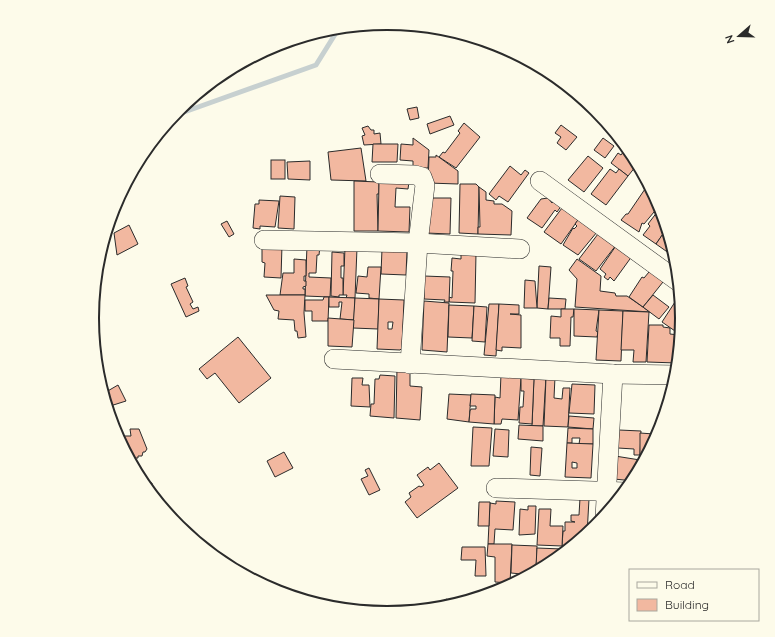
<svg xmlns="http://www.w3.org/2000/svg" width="775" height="637" font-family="Quicksand,sans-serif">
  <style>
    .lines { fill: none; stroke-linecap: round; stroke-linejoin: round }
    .stream { stroke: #c7d0d0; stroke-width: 5 }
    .building { fill: #f2b8a0; stroke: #2b2b2b; fill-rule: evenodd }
    .minor-casing { stroke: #2b2b2b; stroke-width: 20 }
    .minor { stroke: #fdfbea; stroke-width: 19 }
    .rim { fill: none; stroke: #2b2b2b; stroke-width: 2 }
  </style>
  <rect width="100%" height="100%" fill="#fdfbea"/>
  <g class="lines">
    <polyline class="stream" points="173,116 316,65 339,28"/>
  </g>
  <g class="building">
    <polygon points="417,107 419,118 410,120 407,109"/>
    <polygon points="450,116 454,125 430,134 427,124"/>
    <polygon points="464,123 480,137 456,168 439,157 443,152 445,153 460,133 458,131"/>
    <polygon points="561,125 577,137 566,150 557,143 561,137 555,133"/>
    <polygon points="368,126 371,130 374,130 374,134 380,133 381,144 364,145 362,136 365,135 362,128"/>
    <polygon points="413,138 429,150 428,168 413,168 413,161 400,160 401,144 413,145"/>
    <polygon points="603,138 614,146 605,158 594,150"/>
    <polygon points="373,144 398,144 397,162 372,162"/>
    <polygon points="361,148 366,181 331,180 328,152"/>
    <polygon points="626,148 633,154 636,160 633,164 636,166 628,176 611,163 618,153 621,155"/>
    <polygon points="436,155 458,171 458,184 428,183 429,157 436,157"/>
    <polygon points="588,156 603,168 584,192 568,180"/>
    <rect x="271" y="160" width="14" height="19"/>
    <polygon points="310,161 310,180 288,179 287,162"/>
    <polygon points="510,166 521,175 525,170 529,173 508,202 499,196 496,200 489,194"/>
    <polygon points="610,169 616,173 619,169 628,176 606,205 591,194"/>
    <polygon points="354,181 379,182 379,194 377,194 378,231 354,231"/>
    <polygon points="379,182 409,182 408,189 396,188 395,207 410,207 409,232 378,231"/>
    <polygon points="460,184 476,184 479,187 478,234 459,233"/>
    <polygon points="479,187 486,192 486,200 494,201 494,204 502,204 512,211 511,235 478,234 478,227 480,227"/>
    <polygon points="645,189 654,196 651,199 659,206 644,224 642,223 639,232 621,220 626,214 628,214"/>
    <polygon points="280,196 295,197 294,229 278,228"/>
    <polygon points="556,197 564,202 557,212 555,210 542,228 527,218 541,199 548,198 552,203"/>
    <polygon points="431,198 451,198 450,234 426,233"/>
    <polygon points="259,200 279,201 275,227 260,226 260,229 253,228 255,204 259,204"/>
    <polygon points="661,207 667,228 656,244 643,235 650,226 648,224"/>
    <polygon points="562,208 578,220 561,244 544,232"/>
    <polygon points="583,213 602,226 578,255 563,245 573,228 574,229 577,226 575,224"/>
    <polygon points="227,221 234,234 229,237 221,224"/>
    <polygon points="129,225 138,244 117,255 114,233"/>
    <polygon points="667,228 675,253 673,256 656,244"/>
    <polygon points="598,234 620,240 596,271 579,259"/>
    <polygon points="620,240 635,252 614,281 610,277 608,280 604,277 606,274 600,269"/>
    <polygon points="262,244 282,245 281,278 264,277 265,263 262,262"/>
    <polygon points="307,246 320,246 319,255 317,255 316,273 309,273 309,277 331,278 330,297 305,296"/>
    <polygon points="345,248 357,248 355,298 346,298 347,295 343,295"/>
    <polygon points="382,249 407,250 406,275 381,274"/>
    <polygon points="332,252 344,253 344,266 341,266 341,278 343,278 343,295 339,295 339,297 331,296"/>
    <polygon points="461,253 476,253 475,303 449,302 449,297 452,298 453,271 451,271 452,258 461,259"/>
    <polygon points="294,259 306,260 306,276 304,276 304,281 306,281 306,286 303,287 303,289 305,289 305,295 280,295 283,273 294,273"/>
    <polygon points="577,259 601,276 600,291 615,293 616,296 627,296 650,312 575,307 577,279 569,270"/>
    <polygon points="539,266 551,267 548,309 537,308"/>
    <polygon points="654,266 667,277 643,307 629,297 642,277 644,278"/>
    <polygon points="368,267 381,267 379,299 369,298 369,294 356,293 358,276 367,277"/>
    <polygon points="424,276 450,277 449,302 444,302 445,300 424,299"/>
    <polygon points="185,278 188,286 186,287 193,302 190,304 193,309 198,307 199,311 186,317 171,284"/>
    <polygon points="525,280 535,281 537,308 524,308"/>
    <polygon points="266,295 305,295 304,313 306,337 298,338 297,331 295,331 294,320 278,319 279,311 274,310"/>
    <polygon points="653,295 669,307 659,319 643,307"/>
    <polygon points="324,297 329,297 328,321 312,321 312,311 305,311 305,300 323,300"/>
    <polygon points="329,297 355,298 354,320 340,319 342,302 339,302 339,307 329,307"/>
    <polygon points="355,298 379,299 378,329 353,328"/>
    <polygon points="549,298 566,299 565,309 548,309"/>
    <path d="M 379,299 L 404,300 L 402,348 L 400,350 L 377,349 ZM 388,322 L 393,322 L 392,329 L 388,329 Z"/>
    <polygon points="424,301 449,303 447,352 422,350"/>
    <polygon points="675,302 682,305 683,319 675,331 662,322"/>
    <polygon points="489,304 499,304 496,356 484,355"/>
    <polygon points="499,304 519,305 519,314 510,314 521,315 521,348 502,347 502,351 496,350"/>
    <polygon points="449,305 474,306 472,338 448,337"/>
    <polygon points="474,306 487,307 485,342 472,341"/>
    <polygon points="561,309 574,309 573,317 571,317 570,346 560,346 560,338 550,338 551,316 561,317"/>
    <polygon points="574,309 599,310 596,331 598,332 597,337 574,336"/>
    <polygon points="599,310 623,311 621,361 596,360"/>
    <polygon points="623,311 649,312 646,362 633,362 634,350 621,350"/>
    <polygon points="328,318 354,320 352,347 328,346"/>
    <polygon points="649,325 663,325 663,327 670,328 670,334 679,335 677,363 647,362"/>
    <polygon points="238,337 271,378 239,403 215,373 207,379 199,369"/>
    <polygon points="397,368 410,369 410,386 422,387 420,420 396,418"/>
    <polygon points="501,374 521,378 518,420 502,419 501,424 494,424 495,397 500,398"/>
    <polygon points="380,375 395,376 394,418 370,416 371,404 374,404 375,379 379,379"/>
    <polygon points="534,376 546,377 543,426 532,426"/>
    <polygon points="546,377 555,377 554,398 562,399 563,388 570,388 568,427 544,426"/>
    <polygon points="352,378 363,378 362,385 369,385 370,407 351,406"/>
    <polygon points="521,378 534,379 532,424 519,423 520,407 523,407 524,391 521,391"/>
    <polygon points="668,383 675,383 667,411"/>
    <polygon points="572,384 595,385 594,414 569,413"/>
    <polygon points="118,385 126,401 107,407 106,392"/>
    <polygon points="449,394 471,395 469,422 447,419"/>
    <polygon points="471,394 495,395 494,424 469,422 470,411 471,409 476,409 476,406 470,406"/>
    <polygon points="569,416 594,418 593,429 568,427"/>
    <polygon points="519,425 543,426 543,441 518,439"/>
    <polygon points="473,427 492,428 489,466 471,466"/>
    <polygon points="568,428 593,429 593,444 579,444 580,438 572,438 572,443 567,443"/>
    <polygon points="130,429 139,429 147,449 145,452 143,452 142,456 138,456 138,458 129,458 117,436 131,436"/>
    <polygon points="495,429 509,430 508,457 493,456"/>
    <polygon points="619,430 641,431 640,455 634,455 634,449 618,448"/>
    <polygon points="654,432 660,432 653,445 654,434"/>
    <polygon points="640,433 654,434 653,445 645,461 640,460"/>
    <path d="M 567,443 L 593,444 L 591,478 L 565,477 ZM 572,462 L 577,463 L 577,468 L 572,468 Z"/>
    <polygon points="531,447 542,448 540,476 530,475"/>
    <polygon points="284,452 293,468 275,477 267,461"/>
    <polygon points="615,456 640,460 639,471 634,481 614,479"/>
    <polygon points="439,463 458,488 417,518 405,502 411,497 409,493 419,486 421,487 424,485 417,475 428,467 430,470"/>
    <polygon points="369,468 380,490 369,495 361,479 368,476 365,470"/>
    <polygon points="142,482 152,483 152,495"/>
    <polygon points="580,498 589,499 587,535 573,547 562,546 563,531 565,531 565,522 575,522 571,521 571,515 579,515"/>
    <polygon points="496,501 515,502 513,530 495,529 494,544 488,544 490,503 496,504"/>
    <polygon points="479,502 490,502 489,526 478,526"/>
    <polygon points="528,506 536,506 535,534 519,535 520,509 528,510"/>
    <polygon points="539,509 551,509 550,526 563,526 562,546 537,545"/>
    <polygon points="488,544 512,544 510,583 495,582 495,557 487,556"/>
    <polygon points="512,545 537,546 536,573 532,575 511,573"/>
    <polygon points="563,546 573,547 562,555"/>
    <polygon points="462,547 485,547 486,576 475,576 476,560 461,560"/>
    <polygon points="537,548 562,549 561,556 551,565 542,564 542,567 536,566"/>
    <polygon points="447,599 450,607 435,609 434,605"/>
  </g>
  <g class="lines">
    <defs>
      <g id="minor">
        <polyline points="380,174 415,175 422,177 425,185 418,243 410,364"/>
        <polyline points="540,181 679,282"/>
        <polyline points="264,240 418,243 520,249"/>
        <polyline points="334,359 613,374 677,375"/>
        <polyline points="496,488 626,492"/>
        <polyline points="605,518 613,374"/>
      </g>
    </defs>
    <use href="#minor" class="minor-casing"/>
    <use href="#minor" class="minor"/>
  </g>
  <path d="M0 0H775V637H0ZM99 318a288 288 0 1 1 576 0a288 288 0 1 1-576 0Z" fill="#fdfbea" fill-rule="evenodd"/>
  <path class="rim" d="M99 318a288 288 0 1 1 576 0a288 288 0 1 1-576 0Z"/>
  <rect x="629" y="569" width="130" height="52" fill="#fdfbea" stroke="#a9a89e"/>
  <rect x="637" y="582" width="20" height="6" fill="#fdfbea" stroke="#a9a89e"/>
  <text x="665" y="589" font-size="12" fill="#2b2b2b">Road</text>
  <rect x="637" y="599" width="20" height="12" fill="#f2b8a0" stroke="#a9a89e"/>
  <text x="665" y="609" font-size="12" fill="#2b2b2b">Building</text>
  <g transform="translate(739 36) rotate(250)" stroke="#fdfbea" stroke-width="3" paint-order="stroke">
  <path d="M0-3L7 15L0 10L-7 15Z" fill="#2b2b2b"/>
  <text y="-6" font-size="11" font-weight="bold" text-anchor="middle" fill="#2b2b2b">N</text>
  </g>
</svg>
